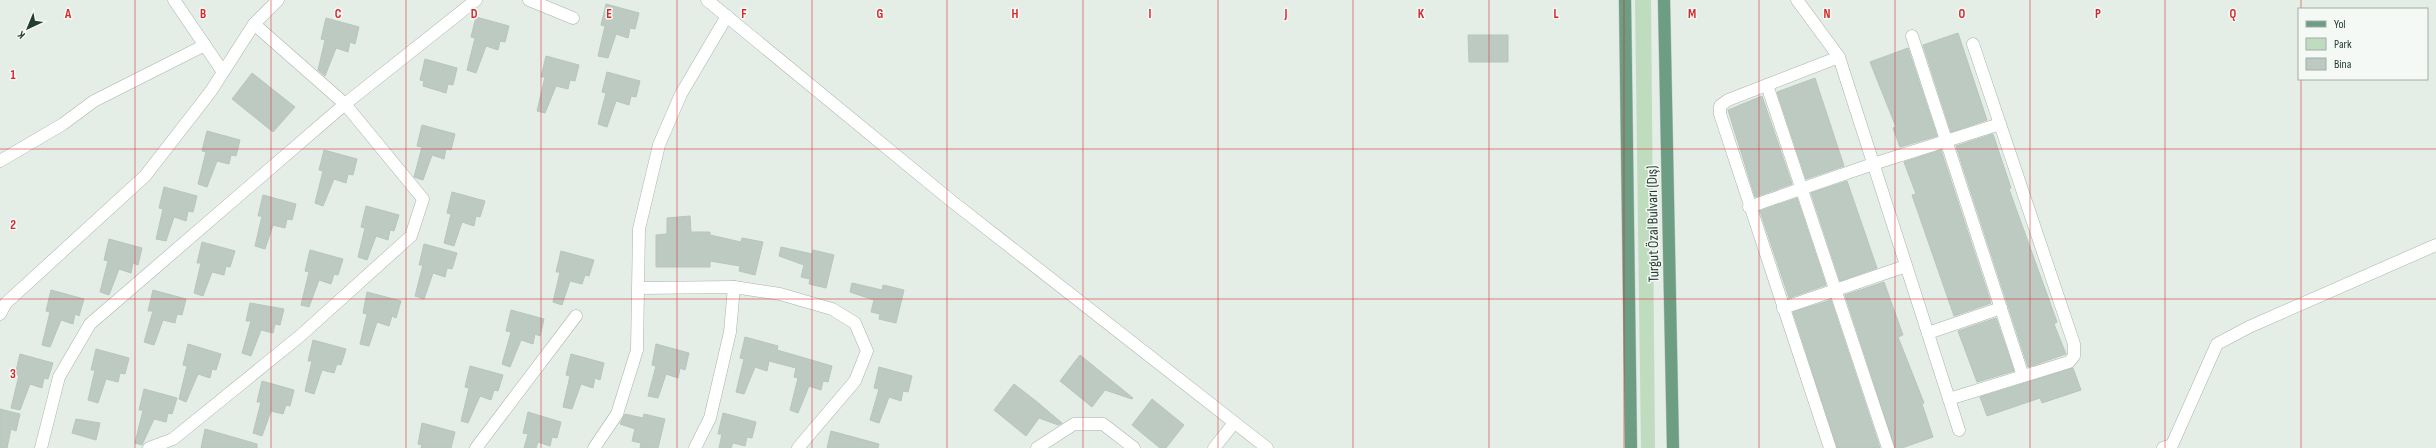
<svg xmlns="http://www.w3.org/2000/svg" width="2436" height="448" font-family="'Sofia Sans Condensed',sans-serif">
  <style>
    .green { fill: #c0dcbf }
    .building { fill: #bdcac1; stroke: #b7c6bb }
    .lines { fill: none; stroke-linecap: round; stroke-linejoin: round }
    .minor-casing { stroke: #a7b5ab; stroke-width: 13 }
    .major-casing { stroke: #c2c9c5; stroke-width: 13 }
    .minor { stroke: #fff; stroke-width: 12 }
    .major { stroke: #6d9e83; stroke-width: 12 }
    .grid { fill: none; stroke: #d62828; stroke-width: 1; stroke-opacity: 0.55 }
    .labels { text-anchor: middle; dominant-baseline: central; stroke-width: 3; stroke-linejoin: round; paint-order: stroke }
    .street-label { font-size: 15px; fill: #253d2f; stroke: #f5f9f6 }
    .grid-label { font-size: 13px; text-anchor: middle; font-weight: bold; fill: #d62828; stroke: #f5f9f6; stroke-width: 3; stroke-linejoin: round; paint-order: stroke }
  </style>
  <rect width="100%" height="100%" fill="#e4ede6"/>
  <polygon class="green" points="1635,0 1651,0 1655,448 1641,448"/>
  <g class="building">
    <polygon points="606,4 639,13 635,29 630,28 628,38 616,34 608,58 598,56 605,26 601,25"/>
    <polygon points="476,17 509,26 505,42 500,41 498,50 486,46 476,73 467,70 475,38 471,37"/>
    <polygon points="326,18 359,27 355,44 350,42 348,52 336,48 325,76 318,70 325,40 321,39"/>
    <polygon points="1958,33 1987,120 1951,132 1923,45"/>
    <polygon points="1468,35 1508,35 1508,62 1469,62"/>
    <polygon points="1908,48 1937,136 1900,147 1893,128 1896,127 1870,62"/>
    <polygon points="546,56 579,65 575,81 570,80 568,89 556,86 545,113 537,111 545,77 541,77"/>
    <polygon points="425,59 457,68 453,85 448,84 446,93 423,86 424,81 420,80"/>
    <polygon points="607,72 640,81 636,97 631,96 629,105 616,101 607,127 598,124 606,93 602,92"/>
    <polygon points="252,73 295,107 273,132 232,99"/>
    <polygon points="1815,78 1844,166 1806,179 1777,92"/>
    <polygon points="1762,96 1792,184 1755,197 1728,110"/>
    <polygon points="422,125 455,134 451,150 446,149 444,159 432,155 423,180 414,177 422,147 417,146"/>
    <polygon points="207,131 240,140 236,156 231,155 229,164 217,161 207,187 198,184 206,152 202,151"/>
    <polygon points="1993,134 2011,188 2009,189 2057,322 2054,324 2066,354 2028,367 1956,146"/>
    <polygon points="324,150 357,159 353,175 348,174 346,183 334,179 323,206 315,203 323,171 319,170"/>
    <polygon points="1941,150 1991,303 1954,316 1912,195 1916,194 1904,162"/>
    <polygon points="1847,181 1877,268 1840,281 1811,193"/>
    <polygon points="164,187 197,196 193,212 188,211 186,221 174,217 166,241 156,239 163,209 159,208"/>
    <polygon points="452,192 485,201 480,217 476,216 474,226 462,222 454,246 444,243 451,214 447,213"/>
    <polygon points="263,195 296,204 292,220 287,219 285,228 273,225 265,249 255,246 262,216 258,216"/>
    <polygon points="1797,198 1826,285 1789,298 1760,211"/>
    <polygon points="366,206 399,215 394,231 390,230 388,240 376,236 367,260 358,257 365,228 361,227"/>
    <polygon points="690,216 691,232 710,232 710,235 741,242 742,238 763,242 755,275 739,271 740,266 710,261 710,267 656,267 656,235 667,234 667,218"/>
    <polygon points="109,239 142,248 138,265 133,263 131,273 119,269 109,295 100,292 108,261 104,260"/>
    <polygon points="202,242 235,251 230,267 226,266 224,275 212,272 203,296 194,293 201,263 197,263"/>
    <polygon points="424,244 457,253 452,269 447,268 445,277 433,273 424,299 415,296 423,265 419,265"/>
    <polygon points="781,247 812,254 813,250 834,255 826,288 809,284 810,279 801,277 804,265 779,256"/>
    <polygon points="310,250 343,259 338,275 334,274 331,284 319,280 309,307 301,305 309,272 305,271"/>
    <polygon points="561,251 594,260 589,276 585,275 582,284 570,281 562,305 553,302 560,272 556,272"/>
    <polygon points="1884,282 1903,335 1898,337 1924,403 1922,404 1933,437 1902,448 1895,448 1845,295"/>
    <polygon points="852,283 882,290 883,285 904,290 896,323 879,319 880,314 871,312 874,300 850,292"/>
    <polygon points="51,290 84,299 79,316 75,314 73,324 61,320 50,347 42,345 50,312 46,311"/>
    <polygon points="153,290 186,299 182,315 177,314 175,323 163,320 154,345 144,342 153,311 148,311"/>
    <polygon points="367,292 401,301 396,318 392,316 389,326 377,322 369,346 360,344 367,314 363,313"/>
    <polygon points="1831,300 1880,448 1837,448 1793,312"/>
    <polygon points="250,303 284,309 280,325 275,324 273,333 261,330 251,356 242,353 251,321 246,321"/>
    <polygon points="511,310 544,319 540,336 535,334 533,344 521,340 510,367 502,364 511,332 506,331"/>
    <polygon points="1996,318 2014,371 1977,382 1958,331"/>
    <polygon points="745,337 778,346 777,350 832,366 828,382 823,381 821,390 809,386 798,413 790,410 798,378 794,377 796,368 769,361 767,371 755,367 744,394 736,392 744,359 740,358"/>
    <polygon points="313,340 346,349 341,365 337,364 334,373 322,370 314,394 305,391 312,361 308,361"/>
    <polygon points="188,344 221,354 216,370 212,369 210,378 198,374 186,402 179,399 187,366 183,365"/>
    <polygon points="656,344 689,353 685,370 680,368 678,378 666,374 658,398 648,396 656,366 652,365"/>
    <polygon points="96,349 129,358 125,374 120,373 118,382 106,379 98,403 88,400 95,370 91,370"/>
    <polygon points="20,354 53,363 48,379 44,378 42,388 30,384 20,410 11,408 19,375 15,375"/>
    <polygon points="571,354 604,363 600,380 595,378 593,388 581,384 572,409 563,407 570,376 566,375"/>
    <polygon points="1080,355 1133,398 1132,399 1105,390 1092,407 1060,381"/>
    <polygon points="470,366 503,375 498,391 494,390 491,400 480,396 468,423 461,421 469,388 465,387"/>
    <polygon points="879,367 912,376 908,392 903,391 901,401 889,397 879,423 870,420 879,389 874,388"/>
    <polygon points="2073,368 2081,390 2042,403 2040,398 1987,416 1980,397"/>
    <polygon points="262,381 294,390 290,406 286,405 283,414 271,411 262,436 253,433 261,402 257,402"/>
    <polygon points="1014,384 1036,401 1062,423 1058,425 1039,418 1026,436 994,410"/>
    <polygon points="144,389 177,398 172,414 168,413 166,422 154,419 142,445 135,443 143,410 139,410"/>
    <polygon points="1152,399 1184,425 1166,448 1160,448 1132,425"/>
    <polygon points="0,409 20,414 16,431 11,429 7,448 0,448"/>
    <polygon points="528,412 561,422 557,438 552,437 550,446 538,442 536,448 524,448 528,434 523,433"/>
    <polygon points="723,413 756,422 752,438 747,437 745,446 733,443 731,448 719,448 722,434 718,434"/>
    <polygon points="625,414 643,418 644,414 665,419 658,448 640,448 641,443 632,441 635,429 620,424"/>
    <polygon points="76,419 100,423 96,440 72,433"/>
    <polygon points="422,423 455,432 451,448 421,448 422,445 418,444"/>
    <polygon points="205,429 257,444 257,448 201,448"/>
    <polygon points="831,431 879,444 878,448 827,448"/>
  </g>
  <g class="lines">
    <defs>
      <g id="minor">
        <polyline points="174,0 223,72"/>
        <polyline points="529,0 573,18"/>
        <polyline points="707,0 949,199 1267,448"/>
        <polyline points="1797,0 1839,57 1959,430"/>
        <polyline points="1912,36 2023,376"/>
        <polyline points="1767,85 1888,448"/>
        <polyline points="0,161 63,124 94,101 205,45"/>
        <polyline points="1749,207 1873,164 2000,124"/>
        <polyline points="639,288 734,287 780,294 832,309 855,323 867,351 855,381 798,448"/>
        <polyline points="1783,308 1906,266"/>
        <polyline points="0,314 6,303 145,176 211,91 254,24 278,0"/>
        <polyline points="1928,333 2001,308"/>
        <polyline points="1949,399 2069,362 2074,356 2074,344 1973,44"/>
        <polyline points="41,448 59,377 90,324 345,104 476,0"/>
        <polyline points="149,448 173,439 300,336 411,236 423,199 345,104 254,24"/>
        <polyline points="476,448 576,316"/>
        <polyline points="594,448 617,414 637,350 639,229 659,145 681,94 727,16"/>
        <polyline points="695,448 710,418 730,332 734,287"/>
        <polyline points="1037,448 1074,424 1103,424 1134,448"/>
        <polyline points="1214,448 1234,423"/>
        <polyline points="1830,448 1720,114 1720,106 1728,100 1839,57"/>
        <polyline points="2163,448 2172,445 2217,344 2249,327 2436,245"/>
      </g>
      <g id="major">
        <polyline points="1625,0 1631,448"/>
        <polyline points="1664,0 1673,448"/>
      </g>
    </defs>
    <use href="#minor" class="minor-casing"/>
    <use href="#major" class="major-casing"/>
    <use href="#minor" class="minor"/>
    <use href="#major" class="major"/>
  </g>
  <path class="grid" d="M 135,0 L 135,448M 271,0 L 271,448M 406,0 L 406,448M 541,0 L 541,448M 677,0 L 677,448M 812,0 L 812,448M 947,0 L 947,448M 1083,0 L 1083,448M 1218,0 L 1218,448M 1353,0 L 1353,448M 1489,0 L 1489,448M 1624,0 L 1624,448M 1759,0 L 1759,448M 1895,0 L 1895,448M 2030,0 L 2030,448M 2165,0 L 2165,448M 2301,0 L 2301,9M 2301,79 L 2301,448M 0,149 L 2436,149M 0,299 L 2436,299"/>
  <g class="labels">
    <g class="street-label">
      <text transform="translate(1653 224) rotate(-91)">Turgut Özal Bulvarı (Dış)</text>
    </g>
  </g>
  <g class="grid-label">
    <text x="68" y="18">A</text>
    <text x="203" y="18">B</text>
    <text x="338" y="18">C</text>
    <text x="474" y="18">D</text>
    <text x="609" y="18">E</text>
    <text x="744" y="18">F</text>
    <text x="880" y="18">G</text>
    <text x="1015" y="18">H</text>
    <text x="1150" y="18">I</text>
    <text x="1286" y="18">J</text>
    <text x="1421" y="18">K</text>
    <text x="1556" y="18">L</text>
    <text x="1692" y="18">M</text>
    <text x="1827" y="18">N</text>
    <text x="1962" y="18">O</text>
    <text x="2098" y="18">P</text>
    <text x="2233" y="18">Q</text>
    <text x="13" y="79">1</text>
    <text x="13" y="229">2</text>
    <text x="13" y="378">3</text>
  </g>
  <rect x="2298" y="8" width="130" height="72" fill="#f5f9f6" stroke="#a2aea6"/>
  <rect x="2306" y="21" width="20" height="6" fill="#6d9e83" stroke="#a2aea6"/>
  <text x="2334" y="28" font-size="12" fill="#253d2f">Yol</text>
  <rect x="2306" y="38" width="20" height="12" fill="#c0dcbf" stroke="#a2aea6"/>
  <text x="2334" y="48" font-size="12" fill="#253d2f">Park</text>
  <rect x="2306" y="58" width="20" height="12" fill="#bdcac1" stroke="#a2aea6"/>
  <text x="2334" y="68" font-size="12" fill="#253d2f">Bina</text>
  <g transform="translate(28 28) rotate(224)" stroke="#f5f9f6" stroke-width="3" paint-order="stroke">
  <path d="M0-3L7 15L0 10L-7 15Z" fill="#253d2f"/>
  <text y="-6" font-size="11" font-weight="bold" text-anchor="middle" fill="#253d2f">K</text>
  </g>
</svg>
